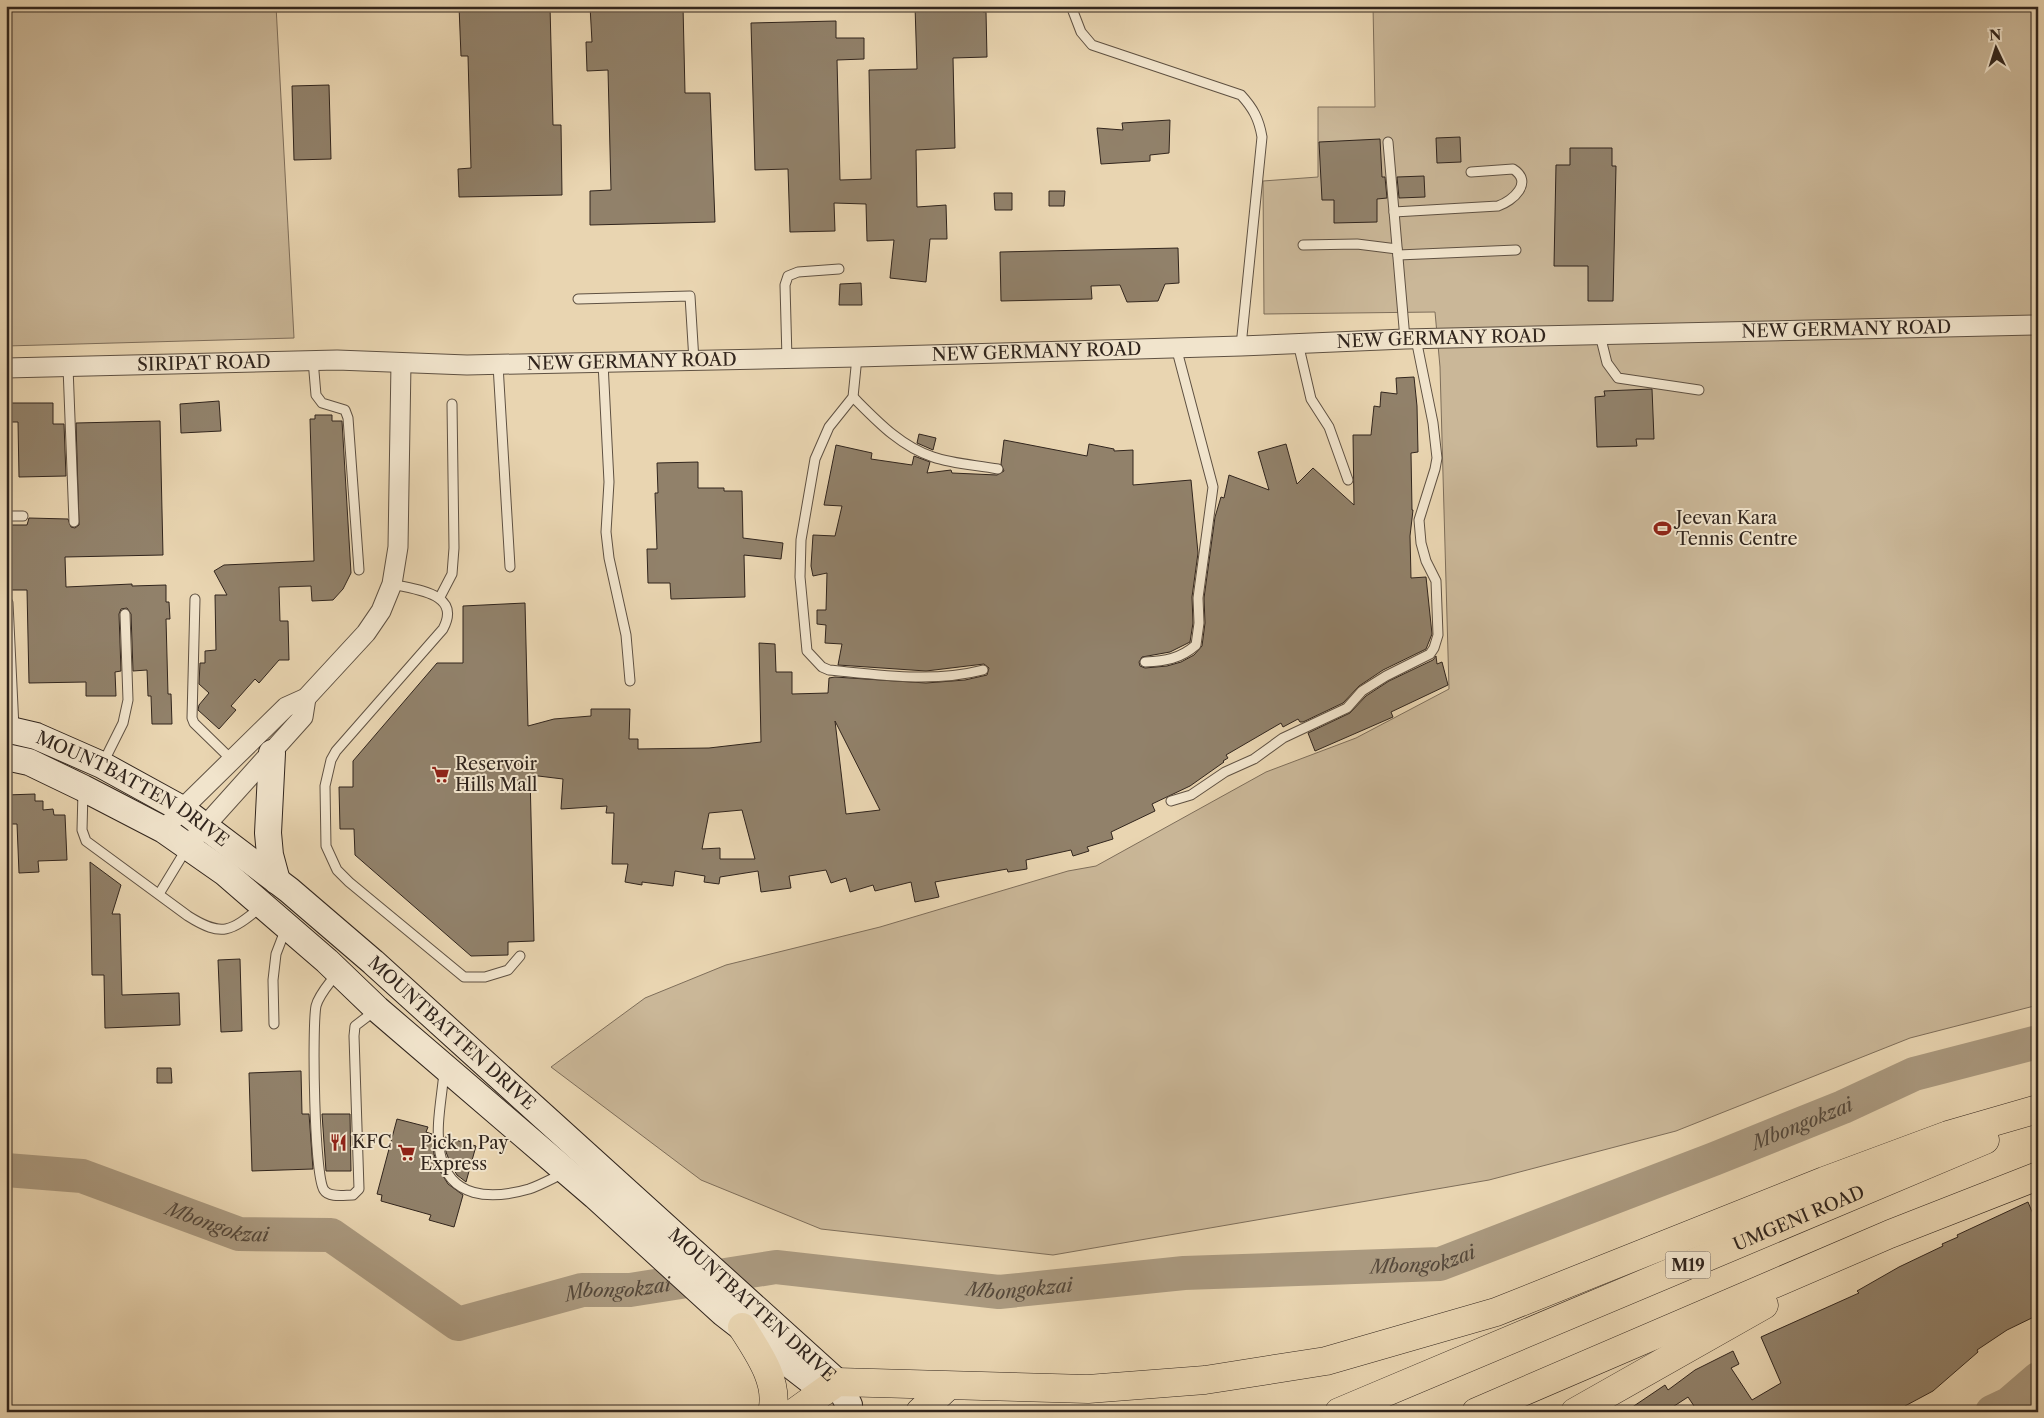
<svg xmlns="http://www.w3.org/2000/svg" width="2044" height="1418" font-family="'Libre Caslon Text',serif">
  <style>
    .green { fill: #cab798; stroke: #7e6e5a }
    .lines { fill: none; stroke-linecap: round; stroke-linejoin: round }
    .river { stroke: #aa997f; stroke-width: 34 }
    .building { fill: #91816a; stroke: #31251d; fill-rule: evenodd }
    .service-casing { stroke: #5f5142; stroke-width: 11 }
    .minor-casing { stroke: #5f5142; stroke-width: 21 }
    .secondary-casing { stroke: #31251d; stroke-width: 28 }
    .motorway-casing { stroke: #31251d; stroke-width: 29 }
    .service { stroke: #f1e4cc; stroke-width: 9 }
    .minor { stroke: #f1e4cc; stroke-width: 19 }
    .secondary { stroke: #f1e4cc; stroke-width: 26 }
    .motorway { stroke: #e9d5b1; stroke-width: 28 }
    .labels { text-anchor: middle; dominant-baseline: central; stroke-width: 4; stroke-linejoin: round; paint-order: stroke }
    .shield { fill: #f1e4cc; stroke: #6b5e52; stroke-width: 1 }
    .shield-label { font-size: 16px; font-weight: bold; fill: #31251d }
    .street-label { font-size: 18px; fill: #31251d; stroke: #f1e4cc }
    .poi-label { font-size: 18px; fill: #31251d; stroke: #f1e4cc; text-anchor: start }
    .water-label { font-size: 19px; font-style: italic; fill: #55483a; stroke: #f1e4cc }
  </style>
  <rect width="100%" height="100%" fill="#e9d5b1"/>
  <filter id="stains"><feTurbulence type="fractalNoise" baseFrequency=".004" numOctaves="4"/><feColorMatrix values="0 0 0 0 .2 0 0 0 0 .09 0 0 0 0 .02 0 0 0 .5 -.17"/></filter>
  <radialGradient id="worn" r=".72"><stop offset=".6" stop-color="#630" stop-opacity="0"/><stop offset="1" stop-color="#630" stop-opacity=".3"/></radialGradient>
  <g class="green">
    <polygon points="6,6 276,6 294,338 6,346"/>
    <polygon points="1373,6 2038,6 2038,1005 1910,1038 1676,1131 1489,1180 1053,1255 821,1229 701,1180 551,1067 645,998 726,965 880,927 1068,871 1096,866 1266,772 1356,738 1449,689 1440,367 1435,312 1264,314 1263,181 1318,177 1318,107 1375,107"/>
  </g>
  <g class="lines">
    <g class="river">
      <path id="s1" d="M 6,1170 L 82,1176 L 239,1234 L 331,1235 L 458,1324 L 582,1290 L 630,1290 L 776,1267 L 999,1292 L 1184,1273 L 1440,1264 L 1714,1159 L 1843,1107 L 1914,1074 L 2038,1042"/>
      <polyline points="1992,1412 2009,1404 2038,1379"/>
    </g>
  </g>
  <g class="building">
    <polygon points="459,6 550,6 553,125 561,125 562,195 459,197 458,169 471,168 468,56 461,56"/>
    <polygon points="590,6 683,6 685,93 710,93 715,222 590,225 590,191 611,190 608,70 587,71 586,42 592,42"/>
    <polygon points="915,6 983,6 983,12 986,12 987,57 953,58 955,148 916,150 917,207 946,205 947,239 930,239 926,282 890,278 894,240 867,241 866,204 834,203 835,231 790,232 788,169 755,170 751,23 836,21 836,38 864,38 864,59 837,60 840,180 871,179 869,70 917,69"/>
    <polygon points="329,85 331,159 294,160 292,86"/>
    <polygon points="1170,120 1169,153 1150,155 1150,161 1101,164 1097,128 1123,130 1122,123"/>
    <polygon points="1460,137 1461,162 1437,163 1436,138"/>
    <polygon points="1380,139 1382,177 1385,177 1387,198 1377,199 1377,222 1334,223 1334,200 1322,200 1319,142"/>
    <polygon points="1570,148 1612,148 1612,166 1616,166 1613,301 1588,301 1588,266 1554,266 1556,165 1570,165"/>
    <polygon points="1424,176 1425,197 1399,198 1397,177"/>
    <polygon points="1049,191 1065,191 1064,206 1049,206"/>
    <polygon points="994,193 1012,193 1012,210 995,210"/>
    <polygon points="1178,248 1179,283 1165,284 1158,301 1127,302 1120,285 1091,286 1092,299 1001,301 1000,252"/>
    <polygon points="861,283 862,305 839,305 840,284"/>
    <path d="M 1414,377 L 1417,406 L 1418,452 L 1411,453 L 1412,510 L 1413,510 L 1410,536 L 1411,578 L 1426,577 L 1432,634 L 1426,649 L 1383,670 L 1359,686 L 1343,703 L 1303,722 L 1300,722 L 1298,719 L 1283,727 L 1281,723 L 1226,755 L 1228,758 L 1223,761 L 1224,762 L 1190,786 L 1152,804 L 1155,811 L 1111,832 L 1113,839 L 1087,847 L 1089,851 L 1073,856 L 1071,850 L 1026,860 L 1027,869 L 1008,872 L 1007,869 L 935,882 L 939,897 L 915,902 L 911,882 L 875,891 L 873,885 L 850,892 L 846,878 L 831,883 L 826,870 L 789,876 L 791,888 L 761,892 L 758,871 L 720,877 L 719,884 L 704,882 L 705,876 L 675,871 L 673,886 L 642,882 L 642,885 L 625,882 L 628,864 L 612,864 L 614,813 L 606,813 L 607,806 L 561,809 L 563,779 L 530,775 L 534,941 L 508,942 L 508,955 L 471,956 L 355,855 L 354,829 L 340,829 L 339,787 L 353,787 L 353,761 L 437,663 L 463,663 L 463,606 L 525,603 L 528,726 L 554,719 L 591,716 L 591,709 L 630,709 L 629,739 L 638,739 L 638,749 L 709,748 L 761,742 L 759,643 L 775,644 L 776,672 L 792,672 L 792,694 L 828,693 L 829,678 L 835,677 L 926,683 L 965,680 L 987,675 L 989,668 L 984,664 L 926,671 L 838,665 L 842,644 L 825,643 L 826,625 L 817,624 L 817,610 L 826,610 L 827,573 L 813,576 L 811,566 L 813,535 L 835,536 L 842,506 L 824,505 L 836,445 L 872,453 L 871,459 L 912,465 L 914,456 L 930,462 L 927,473 L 951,470 L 952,473 L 997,475 L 1004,471 L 1001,464 L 1004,440 L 1087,456 L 1089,444 L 1114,449 L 1114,451 L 1133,450 L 1133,485 L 1191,480 L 1198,553 L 1192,597 L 1193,623 L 1190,642 L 1170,652 L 1142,657 L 1139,662 L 1140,666 L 1145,668 L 1167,666 L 1181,662 L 1194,655 L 1202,646 L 1205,623 L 1204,598 L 1215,517 L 1221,497 L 1224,498 L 1229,475 L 1269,490 L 1258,452 L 1286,444 L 1297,484 L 1313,468 L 1354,505 L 1353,435 L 1371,435 L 1374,406 L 1380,407 L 1381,392 L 1397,394 L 1396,378 ZM 835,721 L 880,810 L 846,814 ZM 742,810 L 755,859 L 720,859 L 720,848 L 702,849 L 709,813 Z"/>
    <polygon points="1652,389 1654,439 1636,439 1637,446 1597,447 1595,397 1605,396 1604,391"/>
    <polygon points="219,401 221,431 181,433 180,404"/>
    <polygon points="10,403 53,403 53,424 64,424 66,476 19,477 18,422 10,422"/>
    <polygon points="315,415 332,415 332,421 342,421 351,573 343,589 333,600 312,601 311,586 279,587 280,621 288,621 289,660 279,660 259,683 255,679 231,706 236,710 219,729 198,710 199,705 209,693 199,684 200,663 205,663 205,651 216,650 215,595 227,595 214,571 224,565 314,561 310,419 315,419"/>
    <polygon points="160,421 163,555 65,557 66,587 132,584 132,586 166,585 166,602 169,602 170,619 166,619 168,694 171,694 172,724 152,724 151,696 148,696 147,670 133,671 131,614 127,608 121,609 119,614 121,671 115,672 116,696 86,696 86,682 29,683 27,590 6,590 6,525 27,525 29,518 68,519 71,527 75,528 79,525 76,423"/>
    <polygon points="919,434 936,438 933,450 917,443"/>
    <polygon points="698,462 698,488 724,488 724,491 742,491 743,538 783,543 781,559 744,555 745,597 671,599 670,583 648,583 647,549 657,549 655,493 658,493 657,463"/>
    <polygon points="1436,656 1437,664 1442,662 1448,685 1391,712 1393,717 1315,751 1308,733 1350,713 1366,696 1389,681 1433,660"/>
    <polygon points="35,794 35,801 43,801 43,810 53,809 54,815 65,815 67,860 38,861 39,872 19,873 17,824 6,824 6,795"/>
    <polygon points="90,862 121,885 112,914 120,914 122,995 179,993 180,1025 105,1028 104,975 92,975"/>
    <polygon points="240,959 242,1031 221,1032 218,960"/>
    <polygon points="157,1068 171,1068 172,1083 157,1083"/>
    <polygon points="301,1071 302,1114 309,1114 313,1169 252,1171 249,1073"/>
    <polygon points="322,1114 350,1114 351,1171 326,1171"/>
    <polygon points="397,1119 428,1127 426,1132 432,1134 434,1154 440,1171 448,1184 463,1195 454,1227 429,1220 431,1215 381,1201 382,1195 377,1194"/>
    <polygon points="445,1137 476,1146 466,1182 457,1175 451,1165 446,1152"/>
    <polygon points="2028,1202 2033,1214 2038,1213 2038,1315 2007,1330 1977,1350 1978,1352 1933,1391 1905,1406 1908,1412 1698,1412 1688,1397 1665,1412 1625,1412 1665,1385 1668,1390 1695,1370 1733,1351 1739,1364 1731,1368 1752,1400 1781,1383 1761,1337 1859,1293 1857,1291 1899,1267 1943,1246 1942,1244 1958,1237 1957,1235"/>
  </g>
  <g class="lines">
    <defs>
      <g id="service">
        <path d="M 1071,6 L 1081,32 L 1092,45 L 1241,95 C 1253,108 1259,119 1262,137 L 1241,346"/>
        <polyline points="1388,142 1405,339"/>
        <path d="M 1394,212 L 1498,206 C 1513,201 1534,182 1513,169 L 1471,172"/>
        <polyline points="1303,245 1357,244 1397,249"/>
        <polyline points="1398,255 1516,250"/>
        <polyline points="578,299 690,296 694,361"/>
        <polyline points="1600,335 1607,363 1618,378 1699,390"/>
        <polyline points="1298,343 1311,399 1329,427 1348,480"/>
        <path d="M 857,357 L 853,397 L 829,427 L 815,459 L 801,540 L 800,577 L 807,651 L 822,667 L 829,670 C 880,675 933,683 983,670"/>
        <polyline points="787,359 785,285 788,276 798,272 839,269"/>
        <polyline points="313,360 316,395 322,403 345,410 348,418 359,570"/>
        <polyline points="603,363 609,482 606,532 609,558 626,635 630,681"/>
        <polyline points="498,365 510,567"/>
        <polyline points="68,367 74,522"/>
        <path d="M 853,397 C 877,421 900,446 933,457 C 953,464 977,465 998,469"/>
        <polyline points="6,516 23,516"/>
        <path d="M 392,584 C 416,590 462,593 443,629 L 336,751 L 331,760 L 325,786 L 326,846 L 337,870 L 349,882 L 464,977 L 485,977 L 508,970 L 520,956"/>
        <polyline points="440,597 452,574 454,548 452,404"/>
        <polyline points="6,599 8,603 14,728"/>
        <polyline points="195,599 192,718 194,723 232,760"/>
        <path d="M 1145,662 C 1165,661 1180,659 1196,645 L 1199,623 L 1198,598 L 1213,487 L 1176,347"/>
        <polyline points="103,763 123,723 128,700 125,614"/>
        <path d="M 83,791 L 82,830 L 86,841 L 188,916 C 223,938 231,931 261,907"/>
        <polyline points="1171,801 1191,795 1225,772 1254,759 1283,738 1347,708 1362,691 1386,676 1430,654 1434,648 1438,635 1436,581 1426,561 1421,543 1419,520 1435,469 1437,458 1433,423 1416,339"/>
        <polyline points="159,894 187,848"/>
        <path d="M 337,973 C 330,983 319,994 316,1006 C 312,1027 314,1176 324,1190 C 329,1198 344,1195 353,1195 L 359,1189 L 354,1036 L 355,1026 L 376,1010"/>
        <polyline points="274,1024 273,980 276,954 286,928"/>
        <path d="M 444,1072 C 442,1097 435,1127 440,1153 C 449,1199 491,1200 529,1189 C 541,1185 553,1178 564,1173"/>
      </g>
      <g id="minor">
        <path id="s2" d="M 6,368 L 337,360 L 467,365 L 857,357 L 1241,346 L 1405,339 L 2038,325"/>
        <polyline points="164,830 182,809 286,707 306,698 366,633 381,611 392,584 398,547 401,363"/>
        <polyline points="196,836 303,717 306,698"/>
      </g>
      <g id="secondary">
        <path id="s3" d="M 6,729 L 36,736 L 102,765 L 182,809 L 289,890 L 373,962 L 837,1382 L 849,1405"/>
        <polyline points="272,753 268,833 270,855 277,881"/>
        <polyline points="6,757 29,762 83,788 164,830 224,872 327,961 377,1009 595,1196 723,1313 820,1388"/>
      </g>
      <g id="motorway">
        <path d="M 742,1327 C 757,1351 780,1382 772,1412"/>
        <polyline points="795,1412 837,1382 1088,1389 1205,1380 1326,1361 1496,1312 1824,1181 1948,1135 2038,1109"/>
        <polyline points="920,1412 948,1386"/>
        <path id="s4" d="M 1339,1412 L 1985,1140"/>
        <polyline points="1476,1412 1890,1234 2038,1176"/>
        <polyline points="1575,1412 1764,1305"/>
      </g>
    </defs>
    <use href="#service" class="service-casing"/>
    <use href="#minor" class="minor-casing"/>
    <use href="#secondary" class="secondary-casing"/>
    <use href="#motorway" class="motorway-casing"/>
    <use href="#service" class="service"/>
    <use href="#minor" class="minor"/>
    <use href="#secondary" class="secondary"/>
    <use href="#motorway" class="motorway"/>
  </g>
  <defs>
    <symbol id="stadium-bare" viewBox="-9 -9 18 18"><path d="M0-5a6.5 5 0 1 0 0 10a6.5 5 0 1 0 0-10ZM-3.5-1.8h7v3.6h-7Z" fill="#8f2418" stroke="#f1e4cc" stroke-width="2.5" paint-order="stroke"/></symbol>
    <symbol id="supermarket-bare" viewBox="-9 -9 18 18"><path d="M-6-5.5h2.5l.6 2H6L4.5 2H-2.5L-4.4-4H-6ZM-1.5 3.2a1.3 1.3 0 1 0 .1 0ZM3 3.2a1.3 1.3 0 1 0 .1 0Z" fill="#8f2418" stroke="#f1e4cc" stroke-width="2.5" paint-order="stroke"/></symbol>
    <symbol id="restaurant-bare" viewBox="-9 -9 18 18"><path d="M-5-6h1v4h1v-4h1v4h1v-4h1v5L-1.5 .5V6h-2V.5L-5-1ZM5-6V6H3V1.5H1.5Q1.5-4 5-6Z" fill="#8f2418" stroke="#f1e4cc" stroke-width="2.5" paint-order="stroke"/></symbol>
  </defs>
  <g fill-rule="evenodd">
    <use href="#stadium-bare" x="1650" y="516" width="25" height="25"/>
    <use href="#supermarket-bare" x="428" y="762" width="25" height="25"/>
    <use href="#restaurant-bare" x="326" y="1130" width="25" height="25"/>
    <use href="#supermarket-bare" x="394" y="1140" width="25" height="25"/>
  </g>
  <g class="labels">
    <rect class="shield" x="1665.5" y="1251.5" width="45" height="27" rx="4"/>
    <g class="shield-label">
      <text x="1688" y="1265">M19</text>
    </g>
    <g class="street-label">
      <text stroke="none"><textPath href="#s2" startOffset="1841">NEW GERMANY ROAD</textPath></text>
      <text stroke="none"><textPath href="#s2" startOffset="1436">NEW GERMANY ROAD</textPath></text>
      <text stroke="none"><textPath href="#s2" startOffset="1031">NEW GERMANY ROAD</textPath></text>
      <text stroke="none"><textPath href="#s2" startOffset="626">NEW GERMANY ROAD</textPath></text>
      <text stroke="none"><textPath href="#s2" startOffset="198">SIRIPAT ROAD</textPath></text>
      <text stroke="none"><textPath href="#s3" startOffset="141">MOUNTBATTEN DRIVE</textPath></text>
      <text stroke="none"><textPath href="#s3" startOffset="545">MOUNTBATTEN DRIVE</textPath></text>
      <text stroke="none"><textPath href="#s4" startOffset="499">UMGENI ROAD</textPath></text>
      <text stroke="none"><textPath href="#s3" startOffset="950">MOUNTBATTEN DRIVE</textPath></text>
    </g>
    <g class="poi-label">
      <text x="1676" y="518">Jeevan Kara<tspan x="1676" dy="21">Tennis Centre</tspan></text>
      <text x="455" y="764">Reservoir<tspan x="455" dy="21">Hills Mall</tspan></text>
      <text x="352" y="1142">KFC</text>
      <text x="420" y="1143">Pick n Pay<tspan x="420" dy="21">Express</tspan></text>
    </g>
    <g class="water-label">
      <text stroke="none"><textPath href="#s1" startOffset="1870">Mbongokzai</textPath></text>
      <text stroke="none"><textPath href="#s1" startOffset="220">Mbongokzai</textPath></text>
      <text stroke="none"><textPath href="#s1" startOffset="1465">Mbongokzai</textPath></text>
      <text stroke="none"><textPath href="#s1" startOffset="1060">Mbongokzai</textPath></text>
      <text stroke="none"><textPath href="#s1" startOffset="655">Mbongokzai</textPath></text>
    </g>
  </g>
  <rect width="2044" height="1418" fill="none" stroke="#e9d5b1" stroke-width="25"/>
  <rect x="8" y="8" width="2029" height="1403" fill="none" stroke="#31251d" stroke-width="2.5"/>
  <rect x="12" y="12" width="2019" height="1393" fill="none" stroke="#31251d"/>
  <g transform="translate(1996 48) rotate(356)" stroke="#f1e4cc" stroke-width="4" paint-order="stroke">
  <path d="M0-4L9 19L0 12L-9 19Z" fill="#31251d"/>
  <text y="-8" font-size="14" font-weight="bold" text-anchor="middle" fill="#31251d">N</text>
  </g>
  <rect width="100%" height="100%" filter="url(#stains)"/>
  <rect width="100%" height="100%" fill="url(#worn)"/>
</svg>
